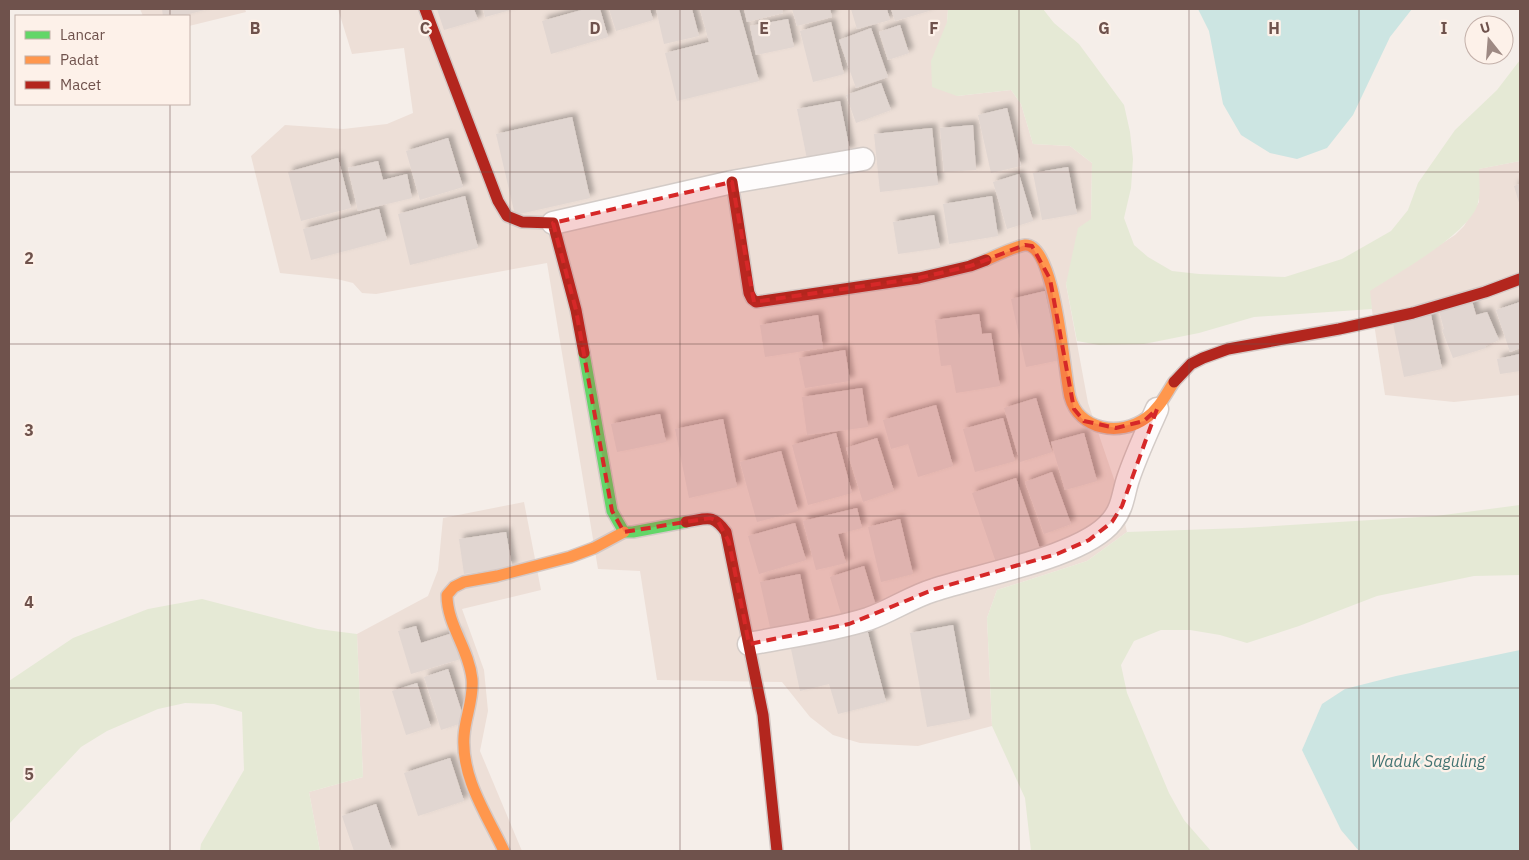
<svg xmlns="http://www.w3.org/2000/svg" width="1529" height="860" font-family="'IBM Plex Sans',sans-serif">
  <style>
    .residential { fill: #eddfd7 }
    .green { fill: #e5e9d5 }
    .water { fill: #cce5e2 }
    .building { fill: #e1d6d1; filter: url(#shadow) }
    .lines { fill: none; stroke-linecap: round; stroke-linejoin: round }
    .street-casing { stroke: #d3cbc7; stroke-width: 25 }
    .fast-casing { stroke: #d4c9c6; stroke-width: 14 }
    .slow-casing { stroke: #d4c9c6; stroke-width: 14 }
    .jam-casing { stroke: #d4c9c6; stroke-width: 14 }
    .street { stroke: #fefcfc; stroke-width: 22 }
    .fast { stroke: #63d668; stroke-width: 11 }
    .slow { stroke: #ff974d; stroke-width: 11 }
    .jam { stroke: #b3261e; stroke-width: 11 }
    .marked { fill: #d62828; fill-opacity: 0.2; stroke: #d62828; stroke-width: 4; stroke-dasharray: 10 6; stroke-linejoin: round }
    .grid { fill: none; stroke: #6f524c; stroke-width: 1; stroke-opacity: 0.55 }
    .labels { text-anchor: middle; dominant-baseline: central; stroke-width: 4.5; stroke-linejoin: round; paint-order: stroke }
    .water-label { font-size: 16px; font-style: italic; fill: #427372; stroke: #fdf1e9 }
    .grid-label { font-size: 16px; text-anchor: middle; font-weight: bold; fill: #6f524c; stroke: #fdf1e9; stroke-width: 4.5; stroke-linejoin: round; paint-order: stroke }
  </style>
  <defs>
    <filter id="shadow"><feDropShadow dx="4.5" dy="-4.5" stdDeviation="2.5" flood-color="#0004"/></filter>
  </defs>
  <rect width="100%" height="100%" fill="#f5eee9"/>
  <g class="residential">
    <polygon points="140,9 245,9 246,12 189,26 189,16 143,16"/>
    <polygon points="338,9 948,9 947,22 957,96 1011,90 1021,104 1033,144 1070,146 1092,163 1091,220 1066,284 1088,403 1115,482 1127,532 1087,561 997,590 987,618 992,726 918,746 860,743 833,735 810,717 782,682 657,680 640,571 598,569 547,263 376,294 362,293 353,283 337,279 280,273 251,156 285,125 343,129 387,124 413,113 404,48 352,54"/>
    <polygon points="1520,161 1520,395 1454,402 1385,395 1369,291 1455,235 1464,226 1479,202 1478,169"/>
    <polygon points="524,502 541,590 462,609 484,670 488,711 480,751 522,851 320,851 309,792 363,777 357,634 428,596 438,570 443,518"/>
  </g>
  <g class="green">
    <path d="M 948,9 L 1043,9 L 1054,23 L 1079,44 L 1124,105 L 1130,132 L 1133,159 L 1131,188 L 1124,218 L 1134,245 L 1148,257 L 1172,271 L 1199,274 L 1285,277 L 1342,259 L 1391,231 L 1408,210 L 1418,183 L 1455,130 L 1497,90 L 1520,60 L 1520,161 L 1479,169 C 1479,179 1481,193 1478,203 C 1470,234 1397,273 1370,291 L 1372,309 L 1254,317 L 1199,333 L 1144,344 L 1099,345 L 1077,341 L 1066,284 L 1078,228 L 1091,219 L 1092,163 L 1070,146 L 1033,144 L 1021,104 L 1011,90 L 957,96 L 932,87 L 931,61 L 947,22 Z"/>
    <polygon points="1520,505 1520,575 1474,576 1377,596 1299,626 1247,643 1220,635 1190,630 1161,630 1134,641 1121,665 1127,693 1169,793 1184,820 1211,851 1031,851 1025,798 992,726 987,618 997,590 1087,561 1127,532 1242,528 1436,516"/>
    <polygon points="202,599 318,629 357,634 363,777 309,792 320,851 200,851 201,844 244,770 242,712 214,704 185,703 158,709 107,731 81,747 9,824 9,681 73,638 148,609"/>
  </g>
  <g class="water">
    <polygon points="1198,9 1412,9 1390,37 1353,115 1327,148 1297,159 1270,153 1241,135 1223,104 1209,31"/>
    <polygon points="1520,650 1520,851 1359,851 1341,830 1302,750 1322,704 1345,689 1396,676"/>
  </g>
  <g class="building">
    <polygon points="162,9 208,9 182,16 163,16"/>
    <polygon points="437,9 474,9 478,20 444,30"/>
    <polygon points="483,9 514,9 485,17"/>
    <polygon points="585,9 600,9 608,37 551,54 542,21"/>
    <polygon points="609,9 650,9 653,20 616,31"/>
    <polygon points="656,9 692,9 699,36 664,44"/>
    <polygon points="700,9 739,9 759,81 677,101 665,53 709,42"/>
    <polygon points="744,9 782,9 783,13 747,22"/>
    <polygon points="792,9 830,9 832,17 797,26"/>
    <polygon points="851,9 887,9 890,20 857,29"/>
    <polygon points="891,9 928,9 929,11 895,21"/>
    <polygon points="788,19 794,47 756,55 750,26"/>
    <polygon points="831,22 844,74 813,82 800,31"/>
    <polygon points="900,25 909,53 888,60 879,32"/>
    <polygon points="871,28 888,77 856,88 839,40"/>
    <polygon points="881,83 891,110 856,123 846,95"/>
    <polygon points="840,101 850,151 807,159 797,109"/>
    <polygon points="1007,108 1021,166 991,173 978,115"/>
    <polygon points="572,117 590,198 515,215 496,134"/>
    <polygon points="973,125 976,170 944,172 940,128"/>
    <polygon points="932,128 938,185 880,192 874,134"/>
    <polygon points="448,138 463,187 420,200 406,151"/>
    <polygon points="338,158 351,208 301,221 288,172"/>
    <polygon points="378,161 383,180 407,174 412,198 358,211 348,168"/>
    <polygon points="1068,167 1077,214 1042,220 1033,173"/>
    <polygon points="1019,174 1033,221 1007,229 993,182"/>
    <polygon points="1520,184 1520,206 1514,186"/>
    <polygon points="465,196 478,248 410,265 398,214"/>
    <polygon points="992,196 998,236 949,244 943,204"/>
    <polygon points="379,209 387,240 311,260 303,229"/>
    <polygon points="934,215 940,248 898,254 893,222"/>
    <polygon points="1045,291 1060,360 1026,367 1011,299"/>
    <polygon points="1472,301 1476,315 1487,312 1499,340 1485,346 1486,348 1453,358 1442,330 1444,329 1439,311"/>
    <polygon points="1520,302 1520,348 1510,352 1496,310"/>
    <polygon points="979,314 982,334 991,333 1000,386 956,393 951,365 941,366 935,320"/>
    <polygon points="818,315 823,348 765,357 760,325"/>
    <polygon points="1431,315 1442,369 1404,377 1393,323"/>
    <polygon points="845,350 850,381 805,388 799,358"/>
    <polygon points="1520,354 1520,371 1500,374 1497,359"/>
    <polygon points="862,388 868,427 807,435 802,397"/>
    <polygon points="1036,398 1052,452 1020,462 1004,408"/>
    <polygon points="936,405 953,466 918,477 908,444 891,449 883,420"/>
    <polygon points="660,414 666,442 617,452 611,424"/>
    <polygon points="1003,418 1015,461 975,472 963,429"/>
    <polygon points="723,419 737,487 689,498 675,429"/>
    <polygon points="836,433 852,493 808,505 792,445"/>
    <polygon points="1084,433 1097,481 1065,490 1051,442"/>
    <polygon points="877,438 894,491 863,502 846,448"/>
    <polygon points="781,451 798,511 757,522 740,462"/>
    <polygon points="1052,472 1071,524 1044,534 1025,482"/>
    <polygon points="1016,478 1041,552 998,568 972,493"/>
    <polygon points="857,508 862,528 838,534 846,563 816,570 803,521"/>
    <polygon points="900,519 913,574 881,582 868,527"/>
    <polygon points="795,523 806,560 759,574 748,536"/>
    <polygon points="506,532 512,567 464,574 459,539"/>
    <polygon points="864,566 876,606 842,617 830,577"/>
    <polygon points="800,574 811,628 772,636 760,582"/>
    <polygon points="953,625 970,719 927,727 910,633"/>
    <polygon points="416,626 421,643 456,632 464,658 411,674 398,631"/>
    <polygon points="867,629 886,702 838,714 829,684 800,691 791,649"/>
    <polygon points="448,669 465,722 441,730 424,677"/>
    <polygon points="417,683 431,727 406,735 392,691"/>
    <polygon points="450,758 464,801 418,816 404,773"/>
    <polygon points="376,804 392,851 354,851 342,816"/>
  </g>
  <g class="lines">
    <defs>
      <g id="street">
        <polyline points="553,223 732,182 863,159"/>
        <path d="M 749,644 C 789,636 830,631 868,619 C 891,611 911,597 934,590 C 978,575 1084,557 1112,521 C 1123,508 1123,494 1128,479 C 1136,455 1147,432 1157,409"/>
      </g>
      <polyline id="fast" points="584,353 612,511 624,532 633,532 686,522"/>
      <g id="slow">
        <path d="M 986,260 C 995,256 1016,246 1025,245 C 1056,243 1064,374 1070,397 C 1079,430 1120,437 1146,418 C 1159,409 1166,394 1174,382"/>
        <path d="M 504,851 C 487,815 461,778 464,736 C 465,717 474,699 472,679 C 469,649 447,625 447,595 L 454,587 L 464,582 L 497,576 L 570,557 L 594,548 L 624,532"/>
      </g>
      <g id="jam">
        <polyline points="425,9 498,201 507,216 522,222 553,223 576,310 584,353"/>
        <polyline points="732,182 749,293 752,299 756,302 919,278 970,266 986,260"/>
        <polyline points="1174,382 1191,364 1203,358 1228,349 1339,329 1413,313 1485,292 1520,279"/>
        <path d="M 686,522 C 707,519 712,513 726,532 L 763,715 L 777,851"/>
      </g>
    </defs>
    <use href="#street" class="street-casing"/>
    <use href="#fast" class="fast-casing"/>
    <use href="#slow" class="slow-casing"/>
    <use href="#jam" class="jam-casing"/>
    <use href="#street" class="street"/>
    <use href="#fast" class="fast"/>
    <use href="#slow" class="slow"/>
    <use href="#jam" class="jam"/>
  </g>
  <path class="marked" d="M 732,182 L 754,302 L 919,278 L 970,266 L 1025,245 L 1032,246 L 1050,279 L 1074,409 L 1084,421 L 1116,428 L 1144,421 L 1157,409 L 1122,506 L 1112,522 L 1089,540 L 1057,554 L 935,589 L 849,624 L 749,644 L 729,542 L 718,521 L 710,518 L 624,532 L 612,511 L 576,310 L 553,223 Z"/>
  <path class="grid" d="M 170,9 L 170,16M 340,9 L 340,851M 510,9 L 510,851M 680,9 L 680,851M 849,9 L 849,851M 1019,9 L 1019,851M 1189,9 L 1189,851M 1359,9 L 1359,851M 170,104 L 170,851M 9,172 L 1520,172M 9,344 L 1520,344M 9,516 L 1520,516M 9,688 L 1520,688"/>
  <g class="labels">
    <g class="water-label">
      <text x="1428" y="761">Waduk Saguling</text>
    </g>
  </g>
  <g class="grid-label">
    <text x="255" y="34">B</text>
    <text x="425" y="34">C</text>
    <text x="595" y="34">D</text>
    <text x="764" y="34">E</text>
    <text x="934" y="34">F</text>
    <text x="1104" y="34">G</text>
    <text x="1274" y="34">H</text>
    <text x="1444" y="34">I</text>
    <text x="29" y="264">2</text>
    <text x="29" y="436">3</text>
    <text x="29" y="608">4</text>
    <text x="29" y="780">5</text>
  </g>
  <rect width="1529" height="860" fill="none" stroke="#6f524c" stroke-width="20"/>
  <rect x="15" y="15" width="175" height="90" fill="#fdf1e9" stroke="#c4b1aa"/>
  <rect x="25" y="31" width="25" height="8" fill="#63d668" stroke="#c4b1aa"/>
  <text x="60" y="40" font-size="15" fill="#6f524c">Lancar</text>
  <rect x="25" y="56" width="25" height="8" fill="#ff974d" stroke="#c4b1aa"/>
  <text x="60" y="65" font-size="15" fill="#6f524c">Padat</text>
  <rect x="25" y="81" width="25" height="8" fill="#b3261e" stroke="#c4b1aa"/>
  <text x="60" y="90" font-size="15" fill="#6f524c">Macet</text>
  <g transform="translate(1489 40) rotate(343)"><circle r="24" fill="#fdf1e9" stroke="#c4b1aa"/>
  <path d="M0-4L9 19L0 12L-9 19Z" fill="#9e8983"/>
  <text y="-8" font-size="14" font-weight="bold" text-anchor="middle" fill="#6f524c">U</text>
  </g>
</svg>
